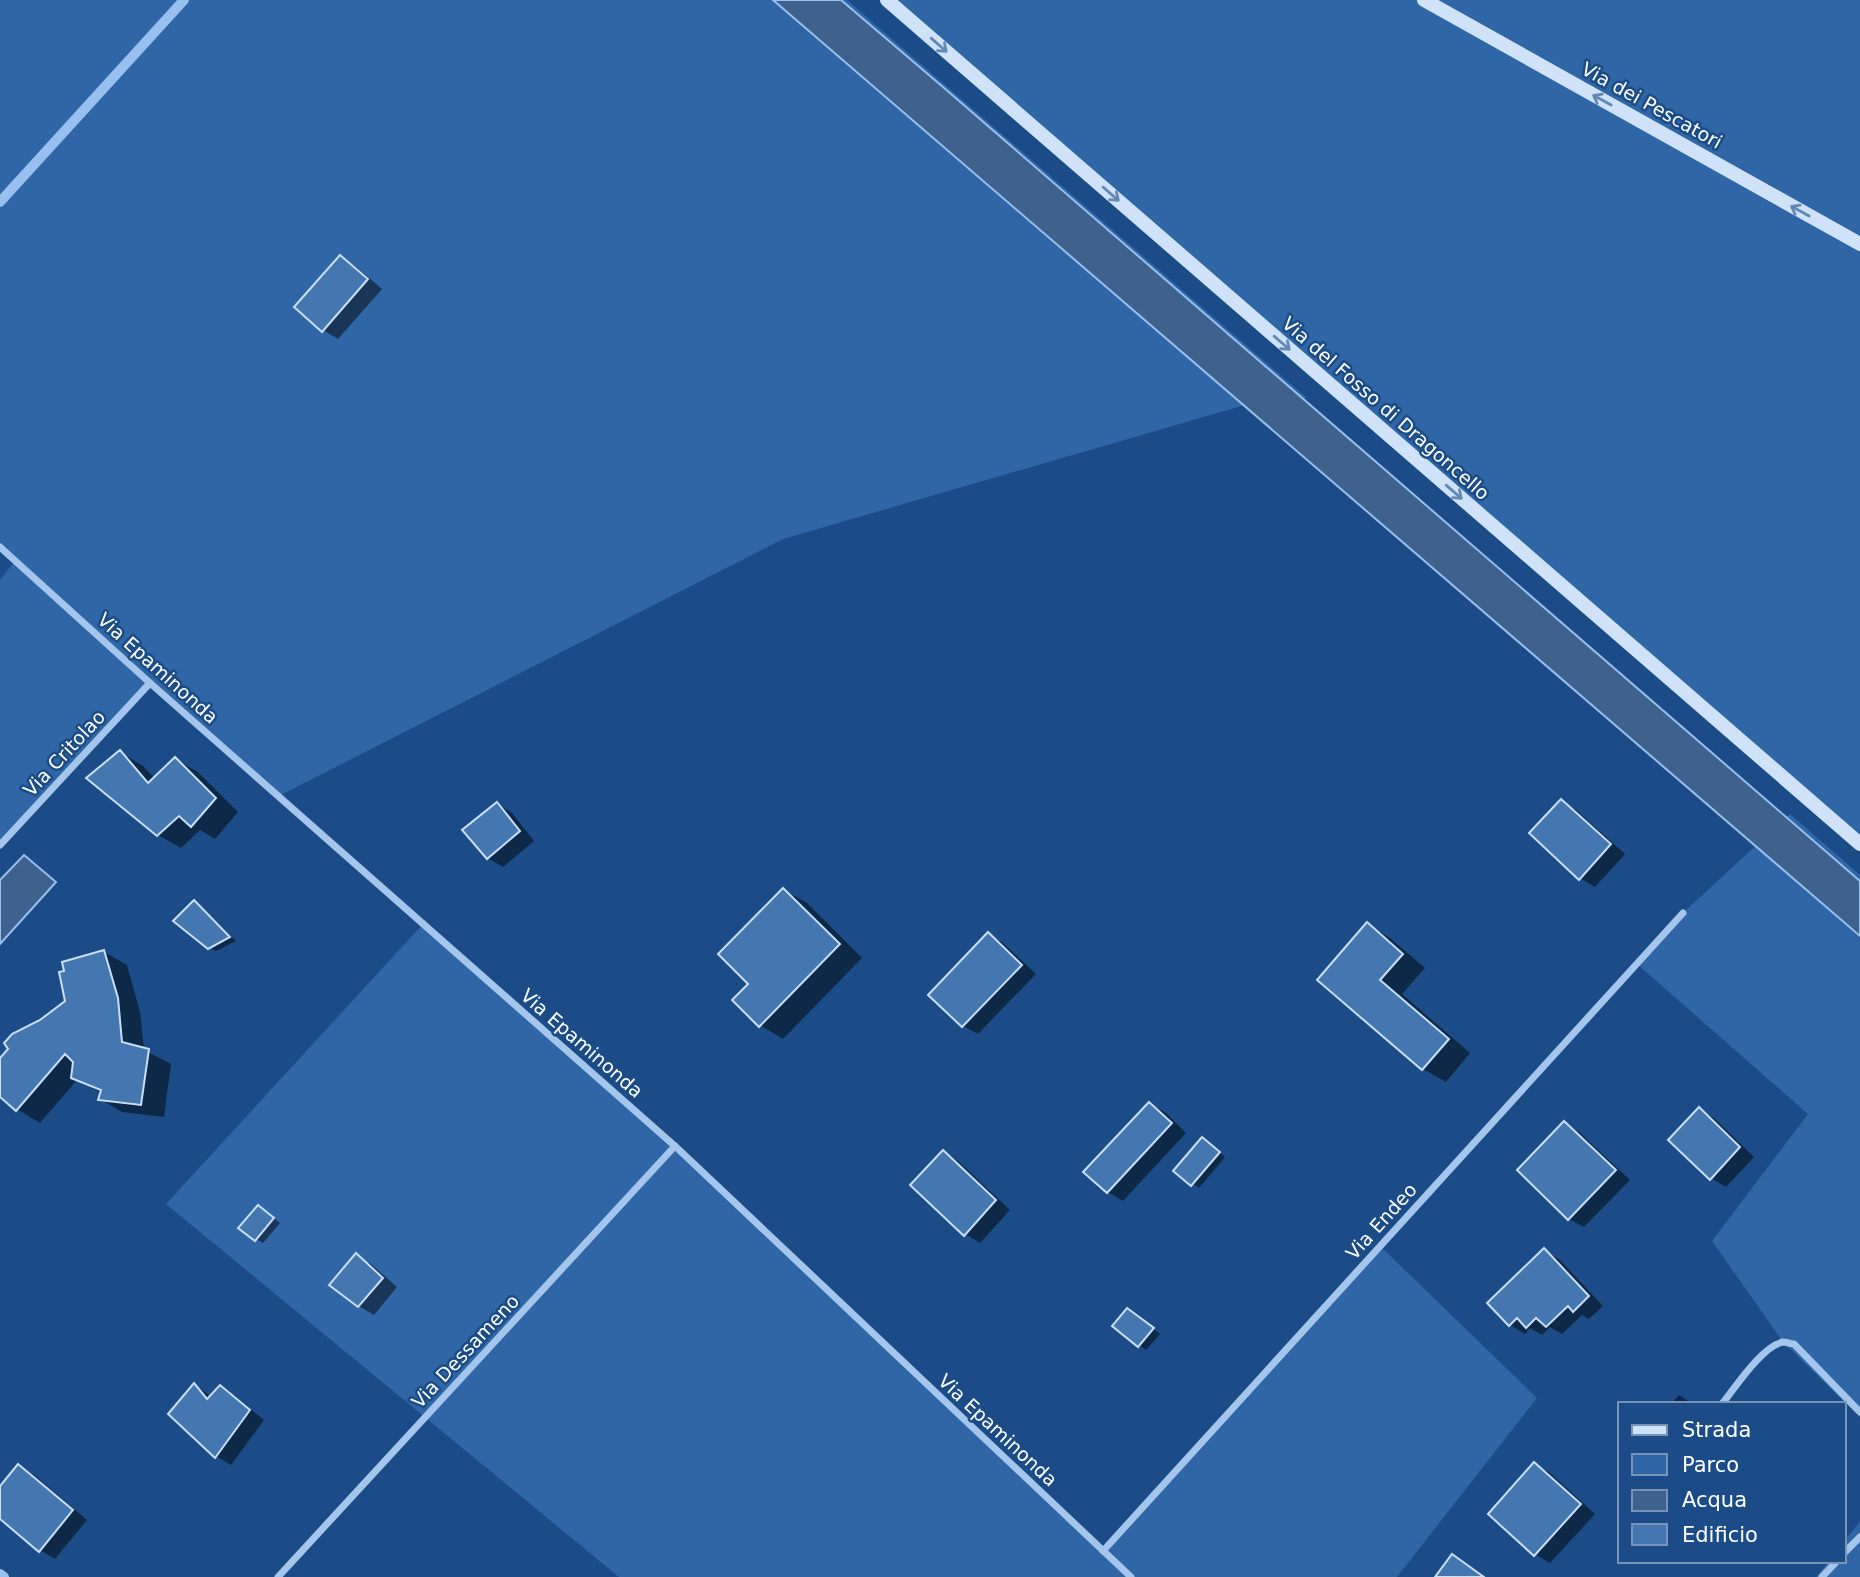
<svg xmlns="http://www.w3.org/2000/svg" width="1860" height="1577" font-family="'DejaVu Sans',sans-serif">
  <style>
    .green { fill: #2f66a5 }
    .water { fill: #3e628d; stroke: #97c0ee; stroke-width: 2 }
    .shadow { fill: #0007 }
    .lines { fill: none; stroke-linecap: round; stroke-linejoin: round }
    .stream { stroke: #97c0ee; stroke-width: 10 }
    .building { fill: #4476b0; stroke: #c9dff8; stroke-width: 2 }
    .street { stroke: #a4c5ec; stroke-width: 7 }
    .secondary { stroke: #d0e2f8; stroke-width: 14 }
    .oneway { stroke: #6488b4 }
    .labels { text-anchor: middle; dominant-baseline: central; stroke-width: 5; stroke-linejoin: round; paint-order: stroke }
    .street-label { font-size: 19px; fill: #fff; stroke: #1c4c87 }
  </style>
  <rect width="100%" height="100%" fill="#1c4c87"/>
  <g class="green">
    <polygon points="0,0 847,0 1307,398 1262,400 783,539 279,796 150,683 0,845 0,580 15,561 0,546"/>
    <polygon points="887,0 1860,0 1860,841"/>
    <polygon points="1790,814 1860,875 1860,1417 1783,1342 1712,1241 1808,1114 1637,964 1683,913"/>
    <polygon points="423,924 675,1146 1103,1550 1380,1246 1537,1398 1397,1577 619,1577 166,1204"/>
    <polygon points="1860,1522 1860,1577 1816,1577 1829,1561 1844,1561 1844,1541"/>
  </g>
  <g class="water">
    <polygon points="773,0 841,0 943,87 1860,881 1860,936"/>
    <polygon points="24,855 56,882 0,944 0,880"/>
  </g>
  <g class="shadow">
    <polygon points="340,257 355,266 382,289 338,339 323,330"/>
    <polygon points="120,752 143,766 155,779 175,759 198,772 238,812 215,839 200,830 181,848 158,835 89,778"/>
    <polygon points="1561,801 1576,810 1625,854 1595,887 1580,878"/>
    <polygon points="497,804 512,813 534,841 503,867 488,858"/>
    <polygon points="784,890 807,903 862,958 783,1039 760,1025 751,984"/>
    <polygon points="194,902 201,906 236,941 216,951 209,947"/>
    <polygon points="1367,924 1390,938 1425,968 1402,994 1470,1053 1446,1082 1423,1069 1320,980"/>
    <polygon points="988,934 1003,943 1036,974 978,1034 963,1026 931,995"/>
    <polygon points="104,952 127,965 140,1012 144,1050 171,1064 164,1117 122,1112 100,1099 102,1093 77,1080 40,1123 17,1109 0,1094 0,1061 41,1021 67,1002"/>
    <polygon points="1150,1104 1165,1112 1186,1133 1123,1201 1108,1192"/>
    <polygon points="1699,1110 1714,1118 1754,1157 1726,1187 1711,1178"/>
    <polygon points="1564,1123 1579,1132 1630,1180 1584,1227 1569,1219 1519,1170"/>
    <polygon points="1209,1143 1225,1157 1199,1188 1176,1171"/>
    <polygon points="943,1152 958,1161 1010,1210 980,1243 965,1234"/>
    <polygon points="265,1211 280,1223 263,1243 256,1239"/>
    <polygon points="1544,1251 1559,1259 1603,1306 1589,1319 1582,1315 1562,1334 1550,1327 1542,1335 1530,1328 1525,1334 1510,1325"/>
    <polygon points="356,1256 371,1264 397,1287 374,1315 359,1306"/>
    <polygon points="1135,1314 1160,1334 1146,1350 1115,1326"/>
    <polygon points="195,1385 212,1397 220,1387 235,1396 264,1420 231,1465 216,1456"/>
    <polygon points="1679,1395 1693,1404 1671,1404"/>
    <polygon points="1535,1464 1550,1473 1595,1514 1550,1563 1535,1554"/>
    <polygon points="19,1466 34,1475 87,1520 55,1559 40,1550 0,1516 0,1488"/>
    <polygon points="1453,1556 1475,1569 1486,1577 1437,1577"/>
  </g>
  <g class="lines">
    <g class="stream">
      <polyline points="0,202 184,0"/>
      <polyline points="0,1574 4,1577"/>
    </g>
  </g>
  <g class="building">
    <polygon points="340,255 368,279 322,332 294,307"/>
    <polygon points="120,750 148,783 175,757 216,798 191,827 179,816 157,836 86,778"/>
    <polygon points="1561,799 1611,844 1579,880 1529,833"/>
    <polygon points="497,802 520,831 487,859 462,830"/>
    <polygon points="783,888 840,944 759,1027 732,1000 748,984 718,954"/>
    <polygon points="194,900 230,937 208,949 173,921"/>
    <polygon points="1367,922 1403,954 1380,980 1449,1039 1422,1070 1317,980"/>
    <polygon points="988,932 1022,965 962,1027 928,995"/>
    <polygon points="104,950 118,998 122,1042 149,1049 141,1105 98,1100 101,1090 71,1078 73,1062 65,1054 16,1111 0,1097 0,1058 8,1049 4,1043 12,1034 40,1020 65,1001 59,972 64,971 62,962"/>
    <polygon points="1149,1102 1172,1123 1107,1193 1083,1172"/>
    <polygon points="1699,1107 1740,1147 1710,1180 1668,1140"/>
    <polygon points="1564,1121 1616,1170 1568,1220 1517,1170"/>
    <polygon points="1202,1137 1220,1152 1191,1186 1173,1171"/>
    <polygon points="943,1150 996,1200 964,1236 910,1185"/>
    <polygon points="258,1205 274,1218 255,1241 238,1228"/>
    <polygon points="1544,1248 1589,1296 1573,1312 1568,1306 1546,1327 1536,1318 1526,1328 1517,1318 1509,1326 1487,1303"/>
    <polygon points="356,1253 383,1278 358,1307 329,1285"/>
    <polygon points="1127,1308 1154,1328 1138,1347 1112,1326"/>
    <polygon points="194,1383 207,1399 220,1385 250,1410 215,1458 168,1414"/>
    <polygon points="1534,1462 1581,1504 1534,1556 1488,1514"/>
    <polygon points="18,1464 73,1510 39,1552 0,1519 0,1486"/>
    <polygon points="1452,1554 1484,1577 1435,1577"/>
  </g>
  <g class="lines">
    <g class="street">
      <polyline points="0,547 150,683 675,1146 1131,1577"/>
      <polyline points="0,845 150,683"/>
      <path d="M 1722,1404 C 1735,1388 1762,1346 1783,1342 C 1785,1342 1792,1344 1794,1344 L 1860,1412"/>
      <polyline points="1103,1551 1683,913"/>
      <polyline points="1844,1553 1860,1537"/>
      <polyline points="278,1577 675,1146"/>
      <polyline points="1822,1577 1837,1561"/>
    </g>
    <g class="secondary">
      <polyline points="887,0 1860,844"/>
      <polyline points="1424,0 1860,244"/>
    </g>
  </g>
  <defs><path id="oneway-shaft" d="M-6 0H5M1.5-3L5.5 0L1.5 3" fill="none" stroke-width="1.6" stroke-linecap="round" stroke-linejoin="round" transform="scale(1.75)"/></defs>
  <g class="oneway">
    <use href="#oneway-shaft" transform="translate(939 45) rotate(41)"/>
    <use href="#oneway-shaft" transform="translate(1602 100) rotate(-151)"/>
    <use href="#oneway-shaft" transform="translate(1111 194) rotate(41)"/>
    <use href="#oneway-shaft" transform="translate(1800 211) rotate(-151)"/>
    <use href="#oneway-shaft" transform="translate(1282 343) rotate(41)"/>
    <use href="#oneway-shaft" transform="translate(1454 492) rotate(41)"/>
  </g>
  <g class="labels">
    <g class="street-label">
      <text transform="translate(1652 105) rotate(29)">Via dei Pescatori</text>
      <text transform="translate(1386 408) rotate(41)">Via del Fosso di Dragoncello</text>
      <text transform="translate(158 668) rotate(42)">Via Epaminonda</text>
      <text transform="translate(64 753) rotate(-47)">Via Critolao</text>
      <text transform="translate(582 1043) rotate(41)">Via Epaminonda</text>
      <text transform="translate(1381 1221) rotate(-48)">Via Endeo</text>
      <text transform="translate(465 1351) rotate(-47)">Via Dessameno</text>
      <text transform="translate(998 1430) rotate(43)">Via Epaminonda</text>
    </g>
  </g>
  <rect x="1618" y="1402" width="228" height="161" fill="#1c4c87" stroke="#7794b7" stroke-width="2"/>
  <rect x="1632" y="1425" width="35" height="10" fill="#d0e2f8" stroke="#7794b7" stroke-width="2"/>
  <text x="1682" y="1437" font-size="21" fill="#ffffff">Strada</text>
  <rect x="1632" y="1454" width="35" height="21" fill="#2f66a5" stroke="#7794b7" stroke-width="2"/>
  <text x="1682" y="1472" font-size="21" fill="#ffffff">Parco</text>
  <rect x="1632" y="1490" width="35" height="21" fill="#3e628d" stroke="#7794b7" stroke-width="2"/>
  <text x="1682" y="1507" font-size="21" fill="#ffffff">Acqua</text>
  <rect x="1632" y="1524" width="35" height="21" fill="#4476b0" stroke="#7794b7" stroke-width="2"/>
  <text x="1682" y="1542" font-size="21" fill="#ffffff">Edificio</text>
</svg>
